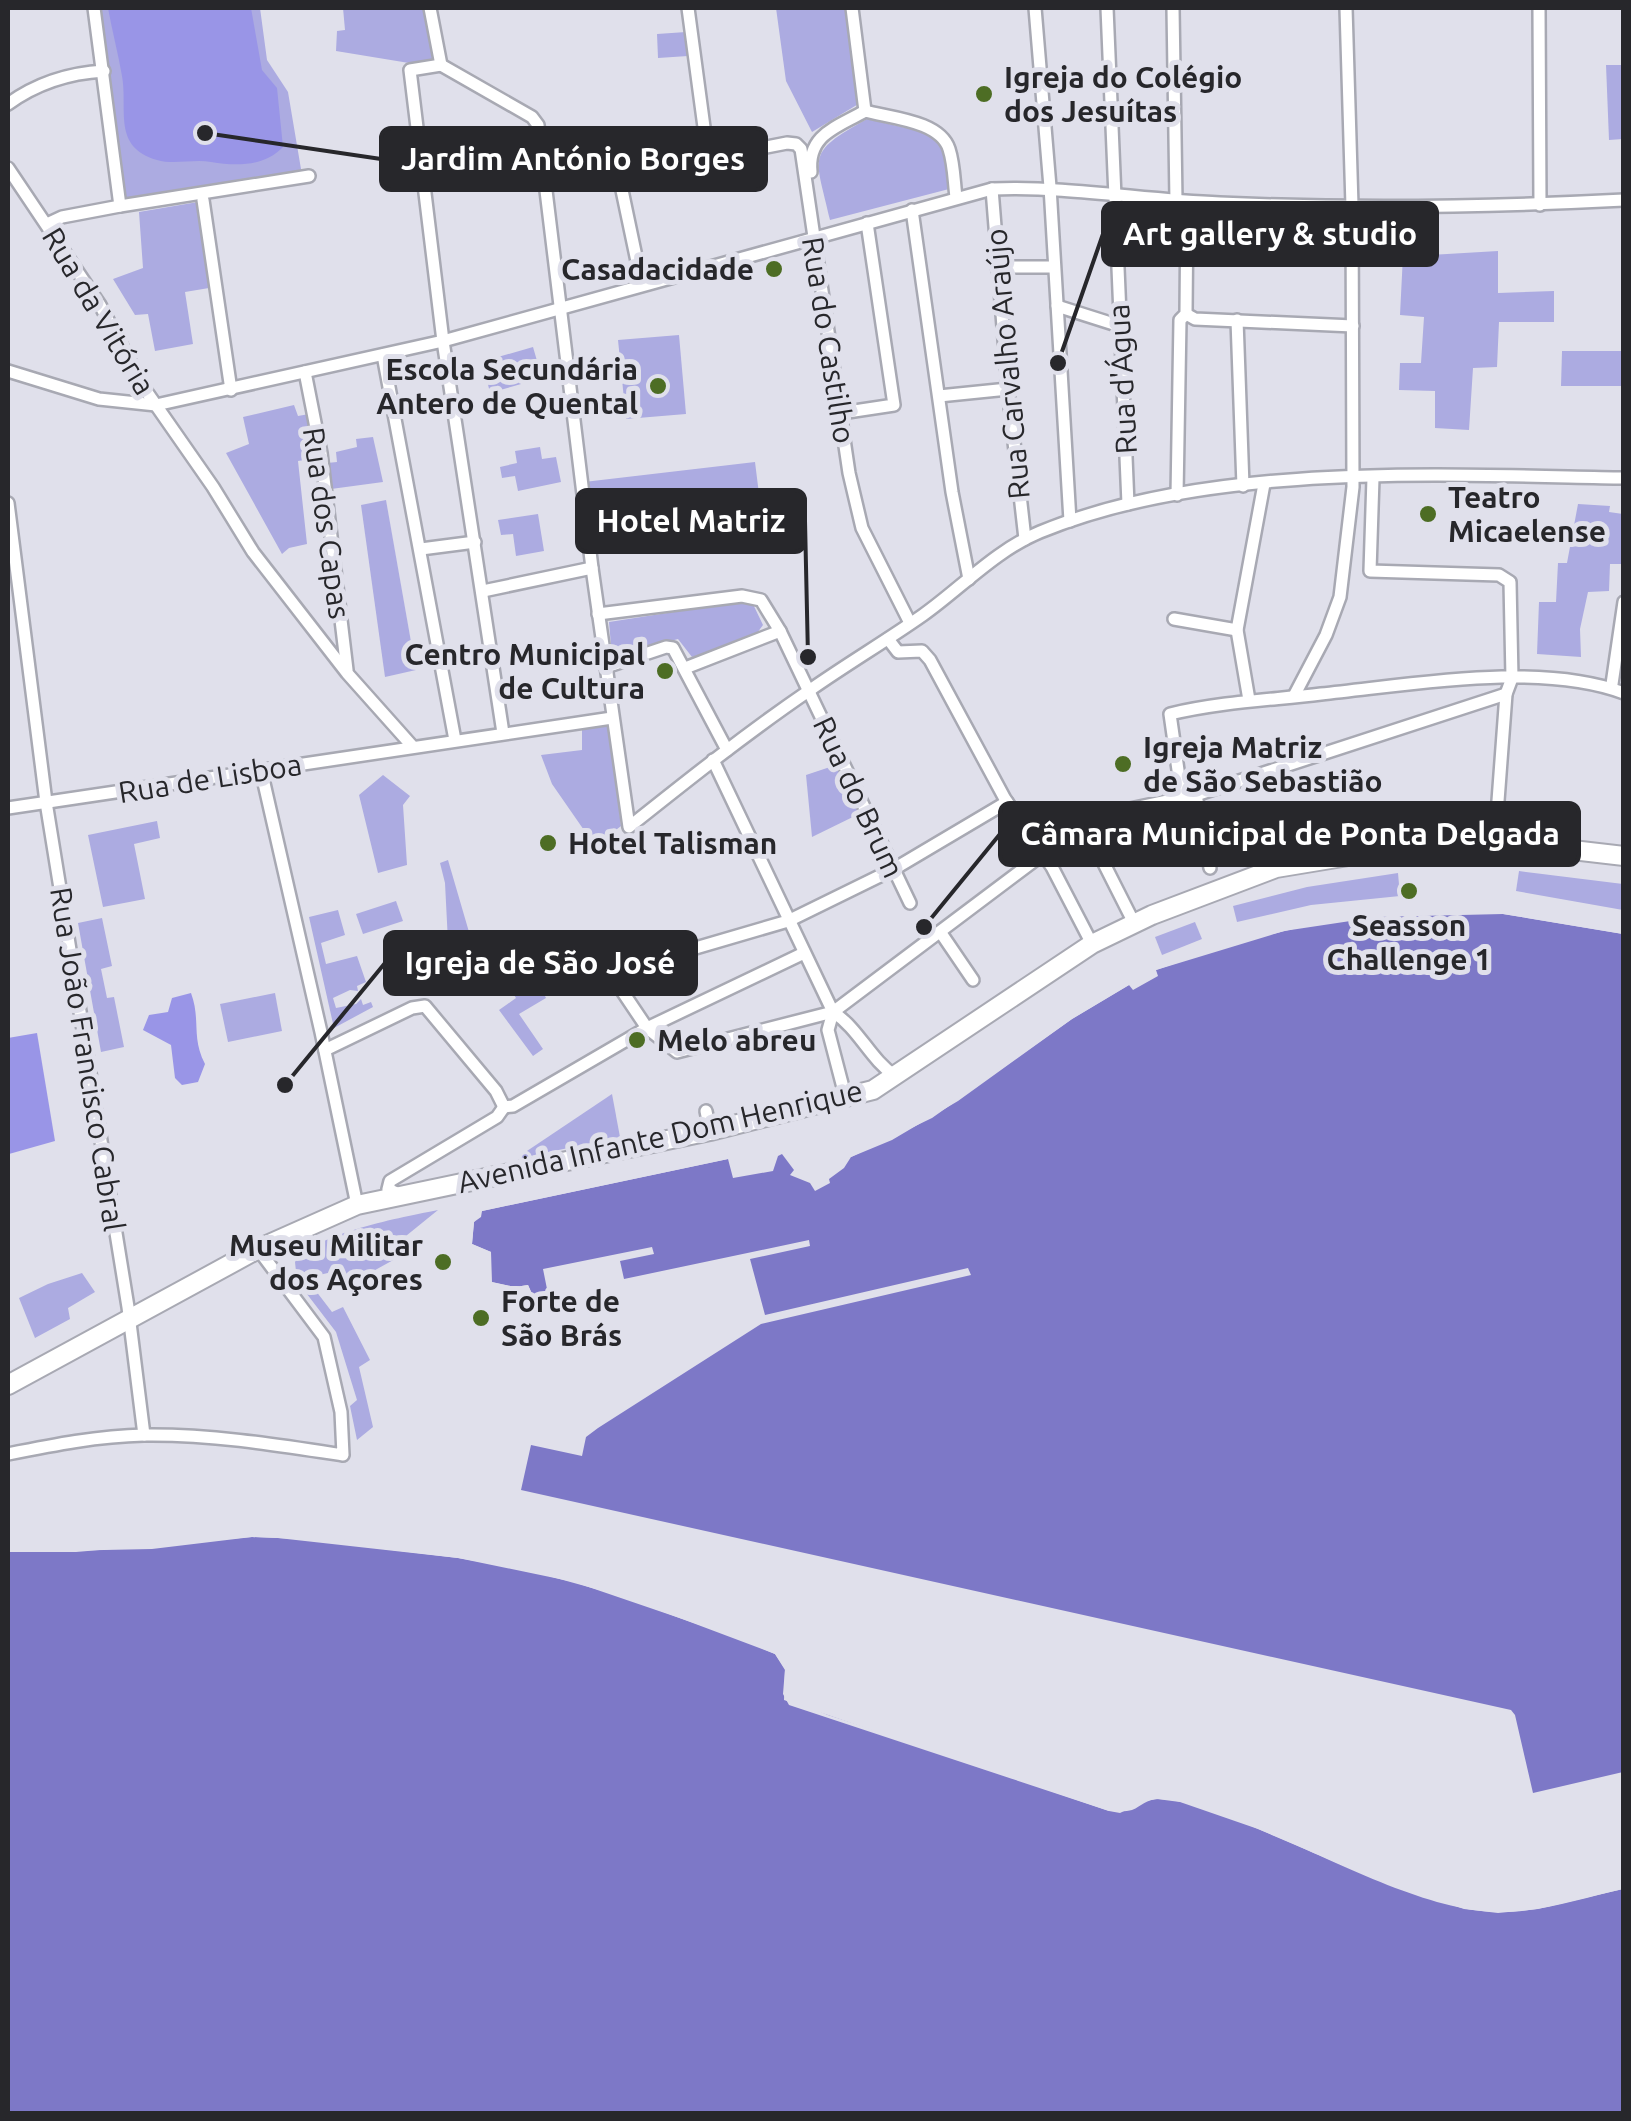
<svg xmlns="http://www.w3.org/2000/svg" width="1631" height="2121" font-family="Ubuntu,sans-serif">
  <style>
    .green { fill: #acabe1 }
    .forest { fill: #9995e7 }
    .water { fill: #7d78c7 }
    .pier { fill: #e0e0eb }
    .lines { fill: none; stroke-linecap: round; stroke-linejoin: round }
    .street-casing { stroke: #a8a9b3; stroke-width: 16 }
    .secondary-casing { stroke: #a8a9b3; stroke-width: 22 }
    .street { stroke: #fff; stroke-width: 11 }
    .secondary { stroke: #fff; stroke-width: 18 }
    .poi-dot { fill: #4d6d24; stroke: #e0e0eb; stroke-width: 4 }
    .labels { text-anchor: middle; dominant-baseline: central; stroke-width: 10; stroke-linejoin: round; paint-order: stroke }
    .poi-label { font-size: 30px; font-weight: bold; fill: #27272b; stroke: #e0e0eb; text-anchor: start }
    .street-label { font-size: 30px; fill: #27272b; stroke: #e0e0eb }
    .leader { fill: none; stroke: #27272b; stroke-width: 4 }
    .callout-dot { fill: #27272b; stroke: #e0e0eb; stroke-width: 4 }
    .callout { fill: #27272b; stroke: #27272b; stroke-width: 4 }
    .callout-label { font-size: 32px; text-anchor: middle; font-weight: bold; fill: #fff }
  </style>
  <rect width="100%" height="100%" fill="#e0e0eb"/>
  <g class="green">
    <polygon points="99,8 260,8 267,60 288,92 302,175 124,201"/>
    <polygon points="343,8 425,8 433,59 409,63 336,51 337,31 345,30"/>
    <polygon points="763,8 847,8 860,103 812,132 786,81 776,8"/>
    <polygon points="686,32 688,56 658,58 657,34"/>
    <polygon points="1623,65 1623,139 1609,140 1606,65"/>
    <path d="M 867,119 L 928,133 C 947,146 946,168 949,189 L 830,220 C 816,155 804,154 867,119 Z"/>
    <polygon points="198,202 209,288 185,292 193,344 155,351 148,314 135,315 113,279 143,268 139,212"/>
    <polygon points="1392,238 1430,238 1430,255 1498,251 1498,293 1554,291 1554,322 1499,322 1497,367 1473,368 1469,430 1435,428 1435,391 1399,390 1400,363 1421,363 1424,317 1400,315 1403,255 1391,254"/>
    <polygon points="679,335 686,414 626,419 618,340"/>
    <polygon points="533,347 542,378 490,393 486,376 502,372 498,357"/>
    <polygon points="1562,351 1623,351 1623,386 1561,386"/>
    <polygon points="294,405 298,416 309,414 316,458 298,461 307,544 289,548 282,554 226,453 249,444 243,417"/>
    <polygon points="373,437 383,482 331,489 327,463 337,462 336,452 357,447 356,439"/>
    <polygon points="540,447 542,459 556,457 561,482 518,491 515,476 502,478 500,467 517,463 515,451"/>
    <polygon points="755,462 759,494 588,516 584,482"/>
    <polygon points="386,500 416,670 385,677 361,505"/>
    <polygon points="1578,504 1610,506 1609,512 1623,514 1623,564 1610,564 1609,591 1588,592 1580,629 1581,657 1537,654 1539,602 1556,602 1558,563 1567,563"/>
    <polygon points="538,514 544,551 516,556 513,534 501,535 498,520"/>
    <polygon points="751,600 763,625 754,637 692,657 678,639 612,657 609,622"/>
    <polygon points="609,723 621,826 595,846 552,784 541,755 582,750 582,726"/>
    <polygon points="839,764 861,813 812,837 806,775"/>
    <polygon points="383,775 410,796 403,805 407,865 378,873 359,795"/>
    <polygon points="157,821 160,838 134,844 145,899 103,907 88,835"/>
    <polygon points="448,860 469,932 448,942 445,883 440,863"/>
    <polygon points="1519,871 1623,884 1623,910 1516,891"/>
    <polygon points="1398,873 1400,896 1311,905 1237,922 1233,906 1307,887"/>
    <polygon points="396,901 403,921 363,934 356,914"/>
    <polygon points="338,910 345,935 321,943 326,964 357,956 366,982 357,986 358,991 350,990 333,998 336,1008 356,1004 361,999 363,1005 371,1002 373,1007 334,1028 309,917"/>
    <polygon points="102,918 112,966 101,969 107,998 114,997 124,1047 101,1052 78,923"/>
    <polygon points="1195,922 1202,939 1162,955 1155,937"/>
    <polygon points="553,960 561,972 540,986 546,998 519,1014 543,1049 533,1056 499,1010 516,998 510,989"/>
    <polygon points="275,993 282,1031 228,1042 220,1004"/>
    <polygon points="612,1094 620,1137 521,1158 521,1155"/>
    <path d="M 438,1210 L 401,1240 L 406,1253 L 348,1285 L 341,1270 L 306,1278 L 332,1312 L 343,1307 L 370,1360 L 359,1367 L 373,1427 L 357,1440 L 350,1406 L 357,1400 L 336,1332 L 297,1281 L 295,1262 C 315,1233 403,1217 438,1210 Z"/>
    <polygon points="82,1273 95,1292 68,1308 70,1319 35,1338 19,1298 48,1284"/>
  </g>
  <g class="forest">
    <path d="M 108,8 L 251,8 L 262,70 L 277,88 L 283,147 C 264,167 236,166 211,162 C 194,159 173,165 157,160 C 112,147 128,110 122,76 C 118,53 112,30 108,8 Z"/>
    <path d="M 191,993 C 201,1020 191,1037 205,1064 L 198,1082 L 182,1085 L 175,1078 L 171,1045 L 143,1030 L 149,1015 L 168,1012 L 172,998 Z"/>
    <polygon points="37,1033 55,1141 9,1154 8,1038"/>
  </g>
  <g class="water">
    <path d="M 1503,914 L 1623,934 L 1623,1772 L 1533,1793 L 1515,1715 L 1511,1710 L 521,1490 L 531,1445 L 582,1456 L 586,1437 L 598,1428 L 761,1324 L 971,1275 L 968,1268 L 765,1315 L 750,1259 L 810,1246 L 809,1240 L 624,1279 L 620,1261 L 654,1254 L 652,1247 L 543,1269 L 550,1304 L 538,1307 L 528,1285 L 515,1287 L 491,1282 L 491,1252 L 472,1244 L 474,1222 L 482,1211 L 728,1159 L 733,1178 L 773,1171 L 778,1156 L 782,1154 L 794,1170 L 790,1175 L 810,1183 L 815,1191 L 830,1183 L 829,1179 L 844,1168 L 851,1157 L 892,1140 L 958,1101 L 1072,1019 L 1129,985 L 1133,990 L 1158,976 L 1156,970 C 1214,950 1273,931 1334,921 C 1389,912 1447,914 1503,914 Z"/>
    <path d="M 252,1537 L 301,1539 L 458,1558 L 574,1582 L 735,1637 L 775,1654 L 785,1670 L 784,1700 L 1109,1811 C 1116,1811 1126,1812 1132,1810 C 1142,1806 1146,1799 1159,1799 C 1196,1800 1248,1825 1282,1839 C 1343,1865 1431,1911 1497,1912 C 1539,1913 1583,1898 1623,1889 L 1623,2113 L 8,2114 L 8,1552 L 76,1552 Z"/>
  </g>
  <g class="pier">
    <polygon points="1503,909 1601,923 1624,929 1623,934 1503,914 1377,917 1284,931 1156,970 1154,966 1235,938 1334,916 1414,910"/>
    <polygon points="1127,980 1129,985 1072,1019 932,1118 851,1157 851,1152 930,1114 1069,1015"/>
    <polygon points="727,1154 728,1159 482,1211 481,1217 474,1222 472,1244 491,1252 492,1282 515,1287 528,1285 538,1307 550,1304 551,1307 534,1311 525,1290 515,1292 489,1286 486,1255 467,1246 469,1220 480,1206"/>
    <polygon points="252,1532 302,1534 459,1553 576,1577 737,1632 778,1650 790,1669 788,1698 828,1715 1110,1806 1120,1808 1143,1796 1157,1794 1182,1798 1260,1824 1377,1874 1465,1904 1498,1908 1537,1904 1623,1884 1623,1889 1538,1909 1498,1913 1464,1909 1375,1879 1258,1829 1180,1802 1157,1799 1145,1801 1120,1813 1109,1811 789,1705 783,1694 785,1669 775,1654 621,1596 527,1570 458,1558 278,1538 252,1537 152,1549 8,1552 8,1547 11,1546 152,1544"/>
  </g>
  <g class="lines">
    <defs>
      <g id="street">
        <polyline points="94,8 120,206"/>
        <polyline points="430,8 441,65"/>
        <polyline points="688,8 706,142 711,153 731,154 787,143 796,144 801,149 849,473 862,528 910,623"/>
        <polyline points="852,8 865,111"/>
        <polyline points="1035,8 1050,187 1070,521"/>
        <polyline points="1107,8 1128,504"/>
        <polyline points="1173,8 1176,201"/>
        <polyline points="1539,8 1540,205"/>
        <path d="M 441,65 L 532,117 L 538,125 L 592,568 L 629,827 C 688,780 747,733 810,690 C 847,664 886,641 923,615 C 961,588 996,550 1040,532 C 1210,462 1441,475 1624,478"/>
        <polyline points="441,65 410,70 443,341 503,733"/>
        <path d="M 8,104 C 37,83 68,73 104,71"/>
        <polyline points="615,157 642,285"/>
        <polyline points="8,168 100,305 144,388 213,487 253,552 347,673 413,747"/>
        <path d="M 811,172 C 807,134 838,127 865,111 C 891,118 940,121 949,149 C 954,164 954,182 956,197"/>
        <polyline points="992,189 1008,389 1025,539"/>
        <polyline points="203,200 231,390"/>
        <polyline points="912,210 952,492 969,579"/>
        <polyline points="47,224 62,217 120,206 309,176"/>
        <polyline points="997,267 1054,267"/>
        <polyline points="1057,306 1120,326"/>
        <polyline points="1186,314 1195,319 1353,326"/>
        <polyline points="1237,320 1243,486"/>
        <polyline points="383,355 455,740"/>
        <path d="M 8,371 L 99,399 L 156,405 L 443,341 L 992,189 C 1071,186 1142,200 1220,203 C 1354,209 1489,207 1624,200"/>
        <polyline points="305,372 321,453 347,670"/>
        <polyline points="939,396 1008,389"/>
        <polyline points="841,413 894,405 867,223"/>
        <polyline points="1373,478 1370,571 1499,575 1510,582 1512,678 1506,694 1495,841"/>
        <polyline points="1177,495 1180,320 1186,314 1187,202"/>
        <polyline points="8,503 46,802 128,1307 144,1435"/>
        <polyline points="421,549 475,542"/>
        <polyline points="483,591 592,568"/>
        <polyline points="598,614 742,596 761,600 780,631 910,903"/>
        <polyline points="1174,619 1237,630"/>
        <polyline points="888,639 898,652 922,651 930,660 1005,799 1052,867 1092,944"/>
        <polyline points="606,667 666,647 673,648 727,750"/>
        <polyline points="685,668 780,631"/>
        <polyline points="1612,684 1624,602"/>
        <polyline points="1294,696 1326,635 1340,597 1353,487 1352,206 1346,8"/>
        <polyline points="1249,700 1237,630 1264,484"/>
        <path d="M 713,760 L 833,1012 C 859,1029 870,1059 895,1076"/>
        <polyline points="261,770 321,1032 357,1205"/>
        <polyline points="1196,795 1210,868"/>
        <path d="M 1182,798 L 1170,714 C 1220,702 1270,700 1321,694 C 1411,685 1538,661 1624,693"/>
        <polyline points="1007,802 894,869 788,921 610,973 647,1028 677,1052 833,1012 1043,854 1125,810"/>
        <polyline points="8,808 612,718"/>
        <polyline points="1084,824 1134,923"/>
        <polyline points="1034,842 1093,812 1125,810 1196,795 1506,694"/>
        <polyline points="941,933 973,980"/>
        <polyline points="833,1012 828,1030 846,1099"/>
        <polyline points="325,1050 412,1008 425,1006 496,1091 504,1107"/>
        <polyline points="504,1107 513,1106 647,1028 804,953"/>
        <polyline points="706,1111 710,1131"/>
        <polyline points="399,1194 388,1189 390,1181 497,1117 504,1107"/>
        <path d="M 8,1454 C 53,1445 98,1436 144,1435 C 210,1434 278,1445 343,1455 L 341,1412 L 324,1337 L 258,1249"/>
      </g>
      <polyline id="secondary" points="8,1385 258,1249 357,1205 710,1131 873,1090 1092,944 1152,915 1276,868 1439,841 1495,841 1624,856"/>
    </defs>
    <use href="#street" class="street-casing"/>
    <use href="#secondary" class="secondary-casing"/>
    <use href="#street" class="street"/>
    <use href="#secondary" class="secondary"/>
  </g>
  <g class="poi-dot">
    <circle cx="984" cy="94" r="10"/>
    <circle cx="774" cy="269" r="10"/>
    <circle cx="658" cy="386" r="10"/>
    <circle cx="1428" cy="514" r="10"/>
    <circle cx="665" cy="671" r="10"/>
    <circle cx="1123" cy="764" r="10"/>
    <circle cx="548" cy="843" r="10"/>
    <circle cx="1409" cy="891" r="10"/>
    <circle cx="637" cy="1040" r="10"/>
    <circle cx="443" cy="1262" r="10"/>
    <circle cx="481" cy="1318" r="10"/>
  </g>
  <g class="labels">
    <g class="poi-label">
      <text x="1004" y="77">Igreja do Colégio<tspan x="1004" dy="34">dos Jesuítas</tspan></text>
      <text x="754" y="269" text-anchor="end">Casadacidade</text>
      <text x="638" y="369" text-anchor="end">Escola Secundária<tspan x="638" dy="34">Antero de Quental</tspan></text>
      <text x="1448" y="497">Teatro<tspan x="1448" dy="34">Micaelense</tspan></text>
      <text x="645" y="654" text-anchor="end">Centro Municipal<tspan x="645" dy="34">de Cultura</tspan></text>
      <text x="1143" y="747">Igreja Matriz<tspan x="1143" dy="34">de São Sebastião</tspan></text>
      <text x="568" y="843">Hotel Talisman</text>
      <text x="1409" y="925" text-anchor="middle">Seasson<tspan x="1409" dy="34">Challenge 1</tspan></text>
      <text x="657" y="1040">Melo abreu</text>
      <text x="423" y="1245" text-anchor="end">Museu Militar<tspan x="423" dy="34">dos Açores</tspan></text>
      <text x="501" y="1301">Forte de<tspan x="501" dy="34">São Brás</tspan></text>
    </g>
    <g class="street-label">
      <text transform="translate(99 311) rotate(59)">Rua da Vitória</text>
      <text transform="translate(829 340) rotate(81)">Rua do Castilho</text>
      <text transform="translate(1007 364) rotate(-95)">Rua Carvalho Araújo</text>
      <text transform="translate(1122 379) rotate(-93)">Rua d'Água</text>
      <text transform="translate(327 523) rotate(82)">Rua dos Capas</text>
      <text transform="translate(210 778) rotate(-9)">Rua de Lisboa</text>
      <text transform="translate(859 797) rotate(65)">Rua do Brum</text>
      <text transform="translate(88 1059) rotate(81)">Rua João Francisco Cabral</text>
      <text transform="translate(660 1136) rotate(-13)">Avenida Infante Dom Henrique</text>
    </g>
  </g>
  <path class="leader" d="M205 133L381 159M1058 363L1103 234M808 657L805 521M924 927L1000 834M285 1085L385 963"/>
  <g class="callout-dot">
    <circle cx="205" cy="133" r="10"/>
    <circle cx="1058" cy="363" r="10"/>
    <circle cx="808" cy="657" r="10"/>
    <circle cx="924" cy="927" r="10"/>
    <circle cx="285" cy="1085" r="10"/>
  </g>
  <g class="callout">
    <rect x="381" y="128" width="385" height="62" rx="10"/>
    <rect x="1103" y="203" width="334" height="62" rx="10"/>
    <rect x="577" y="490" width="228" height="62" rx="10"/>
    <rect x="1000" y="803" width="579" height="62" rx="10"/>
    <rect x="385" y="932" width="311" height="62" rx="10"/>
  </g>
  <g class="callout-label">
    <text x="573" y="170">Jardim António Borges</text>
    <text x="1270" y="245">Art gallery &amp; studio</text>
    <text x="691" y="532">Hotel Matriz</text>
    <text x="1290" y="845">Câmara Municipal de Ponta Delgada</text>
    <text x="540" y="974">Igreja de São José</text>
  </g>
  <rect width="1631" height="2121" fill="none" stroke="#27272b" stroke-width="20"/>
</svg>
